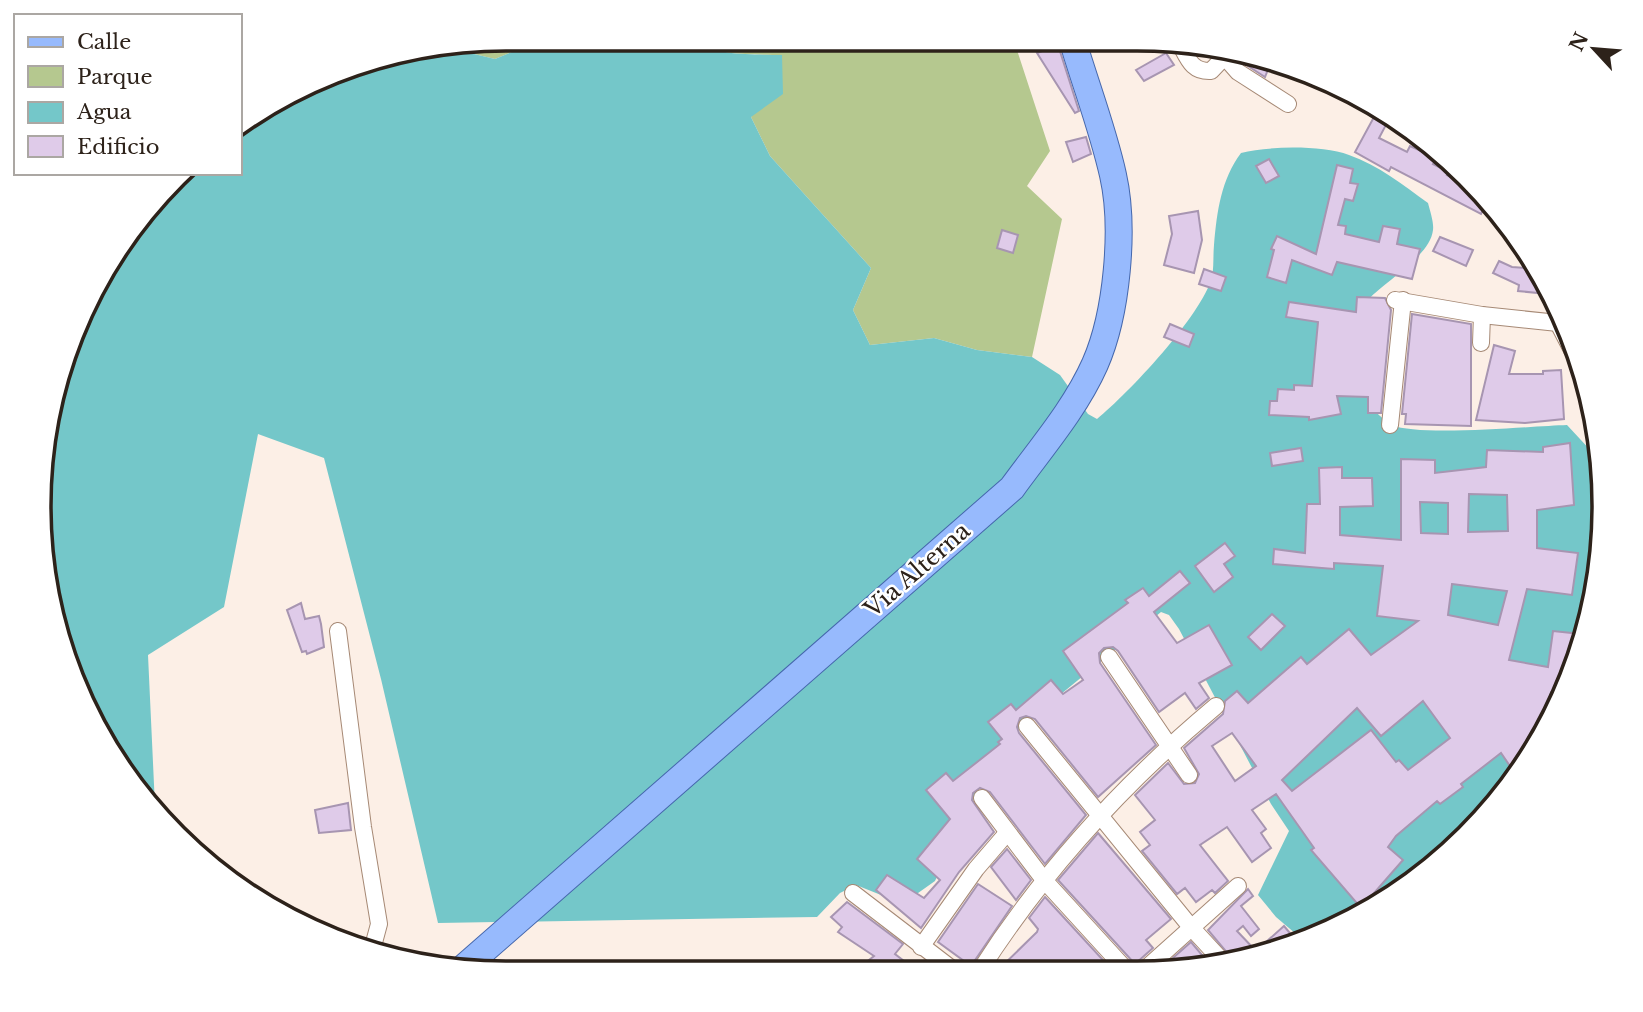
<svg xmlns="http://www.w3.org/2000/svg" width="1643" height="1012" font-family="'Libre Baskerville',serif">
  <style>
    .green { fill: #b5c88f }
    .water { fill: #74c7c9 }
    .building { fill: #dfcbe9; stroke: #a795b1; stroke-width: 2; fill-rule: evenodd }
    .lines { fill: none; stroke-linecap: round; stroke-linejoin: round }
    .minor-casing { stroke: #a68975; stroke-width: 18 }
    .primary-casing { stroke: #4567ac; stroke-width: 28 }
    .minor { stroke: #fff; stroke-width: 16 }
    .primary { stroke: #97bafd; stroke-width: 26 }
    .labels { text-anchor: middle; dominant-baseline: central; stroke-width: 5; stroke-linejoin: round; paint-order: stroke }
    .street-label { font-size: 23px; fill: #2d221a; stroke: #fff }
    .rim { fill: none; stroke: #2d221a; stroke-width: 3.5 }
  </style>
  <rect width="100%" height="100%" fill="#fcefe6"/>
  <g class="green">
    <polygon points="506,39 543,39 495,59 449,48"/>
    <path d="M 696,40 L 1014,41 L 1050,151 L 1027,186 L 1062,219 L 1032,357 L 977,350 L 934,338 L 870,345 L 853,310 L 871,268 L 770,156 L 751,117 L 782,55 C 757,54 716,57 696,40 Z"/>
  </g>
  <path class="water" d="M 543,39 L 696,40 C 716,57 757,54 782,55 L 783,94 L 751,117 L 770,156 L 871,268 L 853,310 L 870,345 L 934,338 L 977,350 L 1032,357 L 1060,375 L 1088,414 L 1097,419 C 1128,394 1202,315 1212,277 C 1214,267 1213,255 1214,245 C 1217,211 1221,180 1241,153 C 1269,146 1321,145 1349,155 C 1378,165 1403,185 1428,203 C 1430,211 1434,222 1433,230 C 1430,257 1383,282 1365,303 L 1375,411 C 1380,416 1386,422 1392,425 C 1419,437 1532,426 1567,425 L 1593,453 L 1602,500 L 1604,536 L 1589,627 L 1556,712 L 1508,790 L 1446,857 L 1370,911 L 1308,937 L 1296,934 L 1276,917 L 1258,895 L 1289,831 L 1271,804 L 1179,629 L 1169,615 L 1161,612 L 1000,744 L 935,881 L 911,898 L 891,899 L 856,885 L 840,893 L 817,917 L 438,923 L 381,679 L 324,458 L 258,434 L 224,607 L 148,655 L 155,806 L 118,766 L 63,656 L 39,506 L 63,356 L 118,246 L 186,173 L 240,173 L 240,125 L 356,63 L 449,48 L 495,59 Z"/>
  <g class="building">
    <polygon points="1058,45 1079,111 1075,113 1037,53"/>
    <polygon points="1166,53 1174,65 1144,81 1136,70"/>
    <polygon points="1245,55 1271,62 1265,77 1245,64 1242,60"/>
    <polygon points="1374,117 1387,123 1379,138 1407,152 1410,146 1437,158 1433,164 1449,172 1447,175 1471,187 1473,183 1489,198 1481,214 1391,167 1389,171 1355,152"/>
    <polygon points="1086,137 1091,154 1073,162 1066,142"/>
    <polygon points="1269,159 1279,176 1266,183 1256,166"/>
    <polygon points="1337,165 1353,169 1350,183 1358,184 1353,201 1345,199 1338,225 1346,226 1345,234 1379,242 1383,226 1400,229 1397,244 1420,249 1412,279 1337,262 1332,275 1292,260 1286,283 1267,277 1274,250 1271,249 1277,236 1316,254"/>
    <polygon points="1198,211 1202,240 1194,273 1164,265 1172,234 1169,216"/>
    <polygon points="1002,230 1018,235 1013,253 997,248"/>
    <polygon points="1440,237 1473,250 1466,266 1433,251"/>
    <polygon points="1499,261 1512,267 1540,269 1548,285 1547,294 1518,291 1519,285 1493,273"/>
    <polygon points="1204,269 1226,277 1221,291 1199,284"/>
    <polygon points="1357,297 1385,298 1391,310 1381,413 1368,413 1368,397 1337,396 1341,414 1309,420 1309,417 1269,415 1270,401 1277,401 1278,389 1294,390 1294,385 1312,386 1318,322 1286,317 1289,302 1356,312"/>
    <polygon points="1412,314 1471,324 1471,426 1405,424 1406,414 1402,414"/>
    <polygon points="1170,324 1194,334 1189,347 1164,337"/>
    <polygon points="1494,345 1515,351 1509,374 1543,374 1543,371 1561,370 1564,419 1525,423 1476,420"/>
    <path d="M 1570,443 L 1574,505 L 1537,510 L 1537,548 L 1578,553 L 1572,595 L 1527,589 L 1509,660 L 1548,667 L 1553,631 L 1581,634 L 1578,656 L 1564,694 L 1551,692 L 1535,748 L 1526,762 L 1524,760 L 1512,769 L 1501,753 L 1461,784 L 1463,787 L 1440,804 L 1437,801 L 1396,836 L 1388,847 L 1403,860 L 1361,908 L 1311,850 L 1314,848 L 1276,794 L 1252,810 L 1266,829 L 1261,833 L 1271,848 L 1252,862 L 1227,827 L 1200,845 L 1228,881 L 1215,893 L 1212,890 L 1196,902 L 1185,888 L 1177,894 L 1142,851 L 1150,845 L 1140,832 L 1155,820 L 1135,795 L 1168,763 L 1184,784 L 1195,783 L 1199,774 L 1184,748 L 1223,714 L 1225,701 L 1237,691 L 1248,703 L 1301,657 L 1307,664 L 1349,629 L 1371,655 L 1418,621 L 1377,616 L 1383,566 L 1334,563 L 1334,569 L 1273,564 L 1274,549 L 1305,553 L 1307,504 L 1320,504 L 1319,468 L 1342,467 L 1342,478 L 1372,478 L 1373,506 L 1340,507 L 1340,535 L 1401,540 L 1401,459 L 1435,460 L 1435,473 L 1486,467 L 1487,450 L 1543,452 L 1543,447 ZM 1469,494 L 1507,495 L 1508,531 L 1468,532 ZM 1420,502 L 1448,503 L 1448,534 L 1421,533 ZM 1452,584 L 1507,591 L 1498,625 L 1448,615 ZM 1423,701 L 1450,738 L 1408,770 L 1399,760 L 1396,762 L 1371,730 L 1292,791 L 1282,780 L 1357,708 L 1381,736 ZM 1232,733 L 1256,766 L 1235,781 L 1212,746 Z"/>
    <polygon points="1301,448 1303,461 1272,466 1270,453"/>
    <polygon points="1225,543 1235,556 1224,564 1233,577 1214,592 1195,566"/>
    <polygon points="1180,571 1190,583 1154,612 1177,643 1209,625 1232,665 1199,683 1209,698 1196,709 1185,693 1159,712 1118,651 1113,647 1104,648 1099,653 1100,663 1156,745 1098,797 1035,719 1026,716 1020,718 1017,727 1019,733 1086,815 1045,864 990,792 980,788 973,793 972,800 994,832 959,872 921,928 876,890 887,875 924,898 940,880 917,859 950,819 926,790 946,773 953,781 1000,744 998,742 1002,739 988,722 1011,704 1016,710 1051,680 1063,694 1083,680 1063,651 1128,603 1125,600 1143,588 1149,596"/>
    <polygon points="301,603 305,619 319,616 321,624 324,647 307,654 306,651 302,652 287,610"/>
    <polygon points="1272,614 1285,626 1261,650 1248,637"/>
    <polygon points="348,803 351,830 319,833 315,810"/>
    <polygon points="1098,833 1171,919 1146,940 1153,948 1135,964 1058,880"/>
    <polygon points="1007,849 1031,880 1016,900 991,867"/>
    <polygon points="978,884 1012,906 971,966 938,942"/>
    <polygon points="1248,889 1253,896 1241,906 1259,929 1251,936 1243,926 1237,931 1256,951 1284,926 1294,938 1285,946 1258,957 1234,961 1208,930"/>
    <polygon points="1045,897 1114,972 996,972 1037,932 1038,929 1029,918"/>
    <polygon points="847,902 903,944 895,954 917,971 896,971 885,965 881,970 869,960 874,956 838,932 842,927 831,917"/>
    <polygon points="1191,942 1202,955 1191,966 1186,960 1175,971 1157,972"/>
  </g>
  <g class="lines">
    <defs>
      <g id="minor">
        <path d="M 1179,42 C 1188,58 1191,72 1211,71 L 1230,51"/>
        <polyline points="1224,56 1238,72 1288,104"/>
        <polyline points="1420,134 1425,138"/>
        <polyline points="1395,300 1482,315 1558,323"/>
        <polyline points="1560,312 1558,323 1572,350"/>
        <polyline points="1481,343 1482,315"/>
        <polyline points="1390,425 1403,300"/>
        <polyline points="338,631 363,827 379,924 372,950"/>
        <polyline points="1109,657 1189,775"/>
        <polyline points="1027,726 1190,926 1224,963"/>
        <polyline points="982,798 1044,880 1128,972"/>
        <polyline points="853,893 956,972"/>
        <polyline points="921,947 976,869 1007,833"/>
        <path d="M 979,972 C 1044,870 1124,783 1216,706"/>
        <polyline points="1142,972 1238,886"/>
      </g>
      <path id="primary" d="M 461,970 L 1012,488 C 1041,448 1075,409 1095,364 C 1117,314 1125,228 1113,175 C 1103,130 1086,86 1073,42"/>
    </defs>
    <use href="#minor" class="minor-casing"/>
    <use href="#primary" class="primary-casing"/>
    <use href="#minor" class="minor"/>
    <use href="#primary" class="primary"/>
  </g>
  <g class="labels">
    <g class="street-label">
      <text transform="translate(917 570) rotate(-41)">Via Alterna</text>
    </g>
  </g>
  <path d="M0 0H1643V1012H0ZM506 51H1137A455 455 0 0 1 1592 506V506A455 455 0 0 1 1137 961H506A455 455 0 0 1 51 506V506A455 455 0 0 1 506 51Z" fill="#fff" fill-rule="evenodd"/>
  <path class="rim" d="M506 51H1137A455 455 0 0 1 1592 506V506A455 455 0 0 1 1137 961H506A455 455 0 0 1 51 506V506A455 455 0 0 1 506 51Z"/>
  <rect x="14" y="14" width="228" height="161" fill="#ffffff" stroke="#aba7a3" stroke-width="2"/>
  <rect x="28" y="37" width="35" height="10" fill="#97bafd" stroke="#aba7a3" stroke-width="2"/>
  <text x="77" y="49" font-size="21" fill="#2d221a">Calle</text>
  <rect x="28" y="66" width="35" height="21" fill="#b5c88f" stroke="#aba7a3" stroke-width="2"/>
  <text x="77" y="84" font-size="21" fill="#2d221a">Parque</text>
  <rect x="28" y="102" width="35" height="21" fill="#74c7c9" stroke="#aba7a3" stroke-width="2"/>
  <text x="77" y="119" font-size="21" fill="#2d221a">Agua</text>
  <rect x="28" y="136" width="35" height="21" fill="#dfcbe9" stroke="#aba7a3" stroke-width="2"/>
  <text x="77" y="154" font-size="21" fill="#2d221a">Edificio</text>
  <g transform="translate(1594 49) rotate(296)" stroke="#ffffff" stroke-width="5" paint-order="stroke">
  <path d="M0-5L12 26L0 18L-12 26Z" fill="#2d221a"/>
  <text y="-10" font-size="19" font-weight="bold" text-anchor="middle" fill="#2d221a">N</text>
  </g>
</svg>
